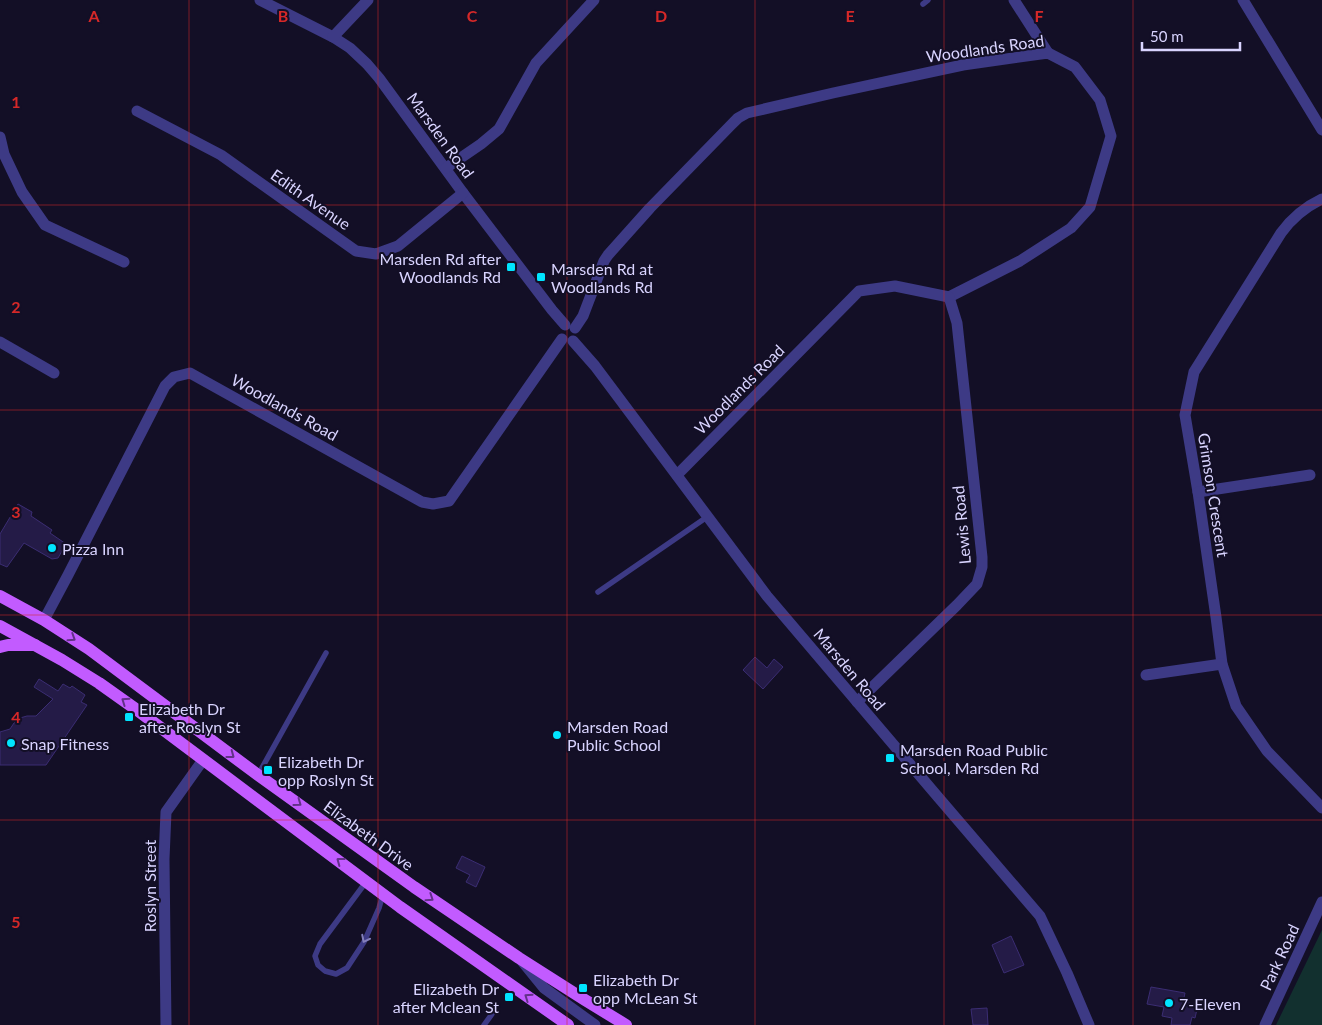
<svg xmlns="http://www.w3.org/2000/svg" width="1322" height="1025" font-family="Lato,sans-serif">
  <style>
    .green { fill: #12302f }
    .building { fill: #241b47; stroke: #3b2d73 }
    .lines { fill: none; stroke-linecap: round; stroke-linejoin: round }
    .lane { stroke: #3d3a85; stroke-width: 5.5 }
    .street { stroke: #3d3a85; stroke-width: 11 }
    .primary { stroke: #c25bff; stroke-width: 12 }
    .oneway { stroke: #623188 }
    .oneway2 { stroke: #837fbc }
    .grid { fill: none; stroke: #d62828; stroke-width: 1; stroke-opacity: 0.55 }
    .poi-dot { fill: #00e5ff; stroke: #130f26; stroke-width: 2 }
    .labels { text-anchor: middle; dominant-baseline: central; stroke-width: 4; stroke-linejoin: round; paint-order: stroke }
    .street-label { font-size: 16px; fill: #d9d4ff; stroke: #130f26 }
    .poi-label { font-size: 16px; fill: #d9d4ff; stroke: #130f26; text-anchor: start }
    .grid-label { font-size: 16px; text-anchor: middle; font-weight: bold; fill: #d62828; stroke: #130f26; stroke-width: 4; stroke-linejoin: round; paint-order: stroke }
  </style>
  <rect width="100%" height="100%" fill="#130f26"/>
  <polygon class="green" points="1322,930 1322,1025 1276,1025"/>
  <g class="building">
    <polygon points="18,504 32,512 31,516 52,530 50,533 66,544 58,558 52,559 24,543 7,567 0,564 0,534"/>
    <polygon points="755,657 767,668 774,659 783,667 763,689 743,670"/>
    <polygon points="39,679 58,691 63,684 70,688 72,686 85,695 81,702 87,705 46,765 0,765 0,732 10,729 14,723 20,718 27,716 36,716 53,699 34,687"/>
    <polygon points="462,856 485,867 476,887 466,882 470,875 456,868"/>
    <polygon points="1011,936 1024,965 1004,973 992,945"/>
    <polygon points="1151,987 1185,993 1183,1002 1198,1005 1195,1018 1192,1017 1190,1025 1171,1025 1172,1018 1162,1016 1164,1007 1147,1004"/>
    <polygon points="987,1008 988,1025 973,1025 971,1009"/>
  </g>
  <g class="lines">
    <g class="lane">
      <polyline points="923,4 928,0"/>
      <polyline points="598,592 707,517"/>
      <polyline points="258,775 326,653"/>
      <polyline points="366,882 320,944 315,956 318,965 325,971 336,974 347,968 364,942 379,908 383,894"/>
      <polyline points="484,1025 492,1014"/>
    </g>
    <g class="street">
      <polyline points="260,0 333,37 350,48 367,64 379,78 463,193 552,310 565,325"/>
      <polyline points="1014,0 1048,53"/>
      <polyline points="1243,0 1322,130"/>
      <polyline points="333,37 368,0"/>
      <polyline points="137,111 221,155 356,251 376,254 398,246 463,193"/>
      <polyline points="0,137 4,154 22,192 45,225 124,262"/>
      <polyline points="446,168 481,144 499,129 536,63 594,0"/>
      <path d="M 1322,199 C 1305,207 1292,218 1281,233 L 1194,372 L 1185,415 L 1198,492 L 1216,617 L 1222,664 L 1236,706 L 1267,751 L 1322,808"/>
      <polyline points="575,328 583,316 604,261 608,255 650,208 731,125 738,118 747,113 833,93 963,65 1048,53 1075,67 1100,100 1111,136 1090,207 1071,228 1020,261 949,297 895,286 859,291 677,475"/>
      <polyline points="573,341 595,366 767,596 938,797 1040,916 1067,973 1089,1025"/>
      <polyline points="0,342 54,373"/>
      <polyline points="1198,492 1310,475"/>
      <polyline points="44,620 68,575 165,386 174,377 190,373 422,502 433,504 449,501 562,339"/>
      <polyline points="1146,675 1222,664"/>
      <polyline points="857,702 957,605 977,584 982,567 982,557 957,323 949,297"/>
      <polyline points="522,961 544,988 595,1025"/>
      <polyline points="166,1025 164,859 166,812 203,760"/>
      <polyline points="1265,1025 1322,902"/>
    </g>
    <g class="primary">
      <polyline points="0,596 44,620 89,649 258,775 414,887 519,958 585,1000 626,1025"/>
      <polyline points="0,626 62,660 99,683 137,710 400,907 568,1025"/>
      <polyline points="0,647 8,645 35,645"/>
    </g>
  </g>
  <defs><path id="oneway-chevron" d="M-2-3.5L2.5 0L-2 3.5" fill="none" stroke-width="1.6" stroke-linecap="round" stroke-linejoin="round" transform="scale(1.25)"/></defs>
  <g class="oneway">
    <use href="#oneway-chevron" transform="translate(72 638) rotate(33)"/>
    <use href="#oneway-chevron" transform="translate(125 701) rotate(-145)"/>
    <use href="#oneway-chevron" transform="translate(231 755) rotate(37)"/>
    <use href="#oneway-chevron" transform="translate(298 803) rotate(36)"/>
    <use href="#oneway-chevron" transform="translate(340 861) rotate(-143)"/>
    <use href="#oneway-chevron" transform="translate(430 898) rotate(34)"/>
    <use href="#oneway-chevron" transform="translate(528 997) rotate(-145)"/>
  </g>
  <use class="oneway2" href="#oneway-chevron" transform="translate(365 939) rotate(117)"/>
  <path class="grid" d="M 189,0 L 189,1025M 378,0 L 378,1025M 567,0 L 567,1025M 755,0 L 755,1025M 944,0 L 944,1025M 1133,0 L 1133,1025M 0,205 L 1322,205M 0,410 L 1322,410M 0,615 L 1322,615M 0,820 L 1322,820"/>
  <g class="poi-dot">
    <rect x="506" y="262" width="10" height="10" rx="2.5"/>
    <rect x="536" y="272" width="10" height="10" rx="2.5"/>
    <circle cx="52" cy="548" r="5"/>
    <rect x="124" y="712" width="10" height="10" rx="2.5"/>
    <circle cx="557" cy="735" r="5"/>
    <circle cx="11" cy="743" r="5"/>
    <rect x="885" y="753" width="10" height="10" rx="2.5"/>
    <rect x="263" y="765" width="10" height="10" rx="2.5"/>
    <rect x="578" y="983" width="10" height="10" rx="2.5"/>
    <rect x="504" y="992" width="10" height="10" rx="2.5"/>
    <circle cx="1169" cy="1003" r="5"/>
  </g>
  <g class="labels">
    <g class="street-label">
      <text transform="translate(985 48) rotate(-8)">Woodlands Road</text>
      <text transform="translate(441 135) rotate(54)">Marsden Road</text>
      <text transform="translate(311 199) rotate(35)">Edith Avenue</text>
      <text transform="translate(739 389) rotate(-45)">Woodlands Road</text>
      <text transform="translate(285 407) rotate(29)">Woodlands Road</text>
      <text transform="translate(1214 495) rotate(81)">Grimson Crescent</text>
      <text transform="translate(961 525) rotate(-95)">Lewis Road</text>
      <text transform="translate(850 669) rotate(50)">Marsden Road</text>
      <text transform="translate(369 835) rotate(36)">Elizabeth Drive</text>
      <text transform="translate(149 886) rotate(-90)">Roslyn Street</text>
      <text transform="translate(1279 957) rotate(-65)">Park Road</text>
    </g>
    <g class="poi-label">
      <text x="501" y="258" text-anchor="end">Marsden Rd after<tspan x="501" dy="18">Woodlands Rd</tspan></text>
      <text x="551" y="268">Marsden Rd at<tspan x="551" dy="18">Woodlands Rd</tspan></text>
      <text x="62" y="548">Pizza Inn</text>
      <text x="139" y="708">Elizabeth Dr<tspan x="139" dy="18">after Roslyn St</tspan></text>
      <text x="567" y="726">Marsden Road<tspan x="567" dy="18">Public School</tspan></text>
      <text x="21" y="743">Snap Fitness</text>
      <text x="900" y="749">Marsden Road Public<tspan x="900" dy="18">School, Marsden Rd</tspan></text>
      <text x="278" y="761">Elizabeth Dr<tspan x="278" dy="18">opp Roslyn St</tspan></text>
      <text x="593" y="979">Elizabeth Dr<tspan x="593" dy="18">opp McLean St</tspan></text>
      <text x="499" y="988" text-anchor="end">Elizabeth Dr<tspan x="499" dy="18">after Mclean St</tspan></text>
      <text x="1179" y="1003">7-Eleven</text>
    </g>
  </g>
  <g class="grid-label">
    <text x="94" y="22">A</text>
    <text x="283" y="22">B</text>
    <text x="472" y="22">C</text>
    <text x="661" y="22">D</text>
    <text x="850" y="22">E</text>
    <text x="1039" y="22">F</text>
    <text x="16" y="108">1</text>
    <text x="16" y="313">2</text>
    <text x="16" y="518">3</text>
    <text x="16" y="723">4</text>
    <text x="16" y="928">5</text>
  </g>
  <path d="M1142 42v8h98v-8" fill="none" stroke="#d9d4ff" stroke-width="2.5"/>
  <text x="1150" y="42" font-size="15" fill="#d9d4ff" stroke="#130f26" stroke-width="4" paint-order="stroke">50 m</text>
</svg>
